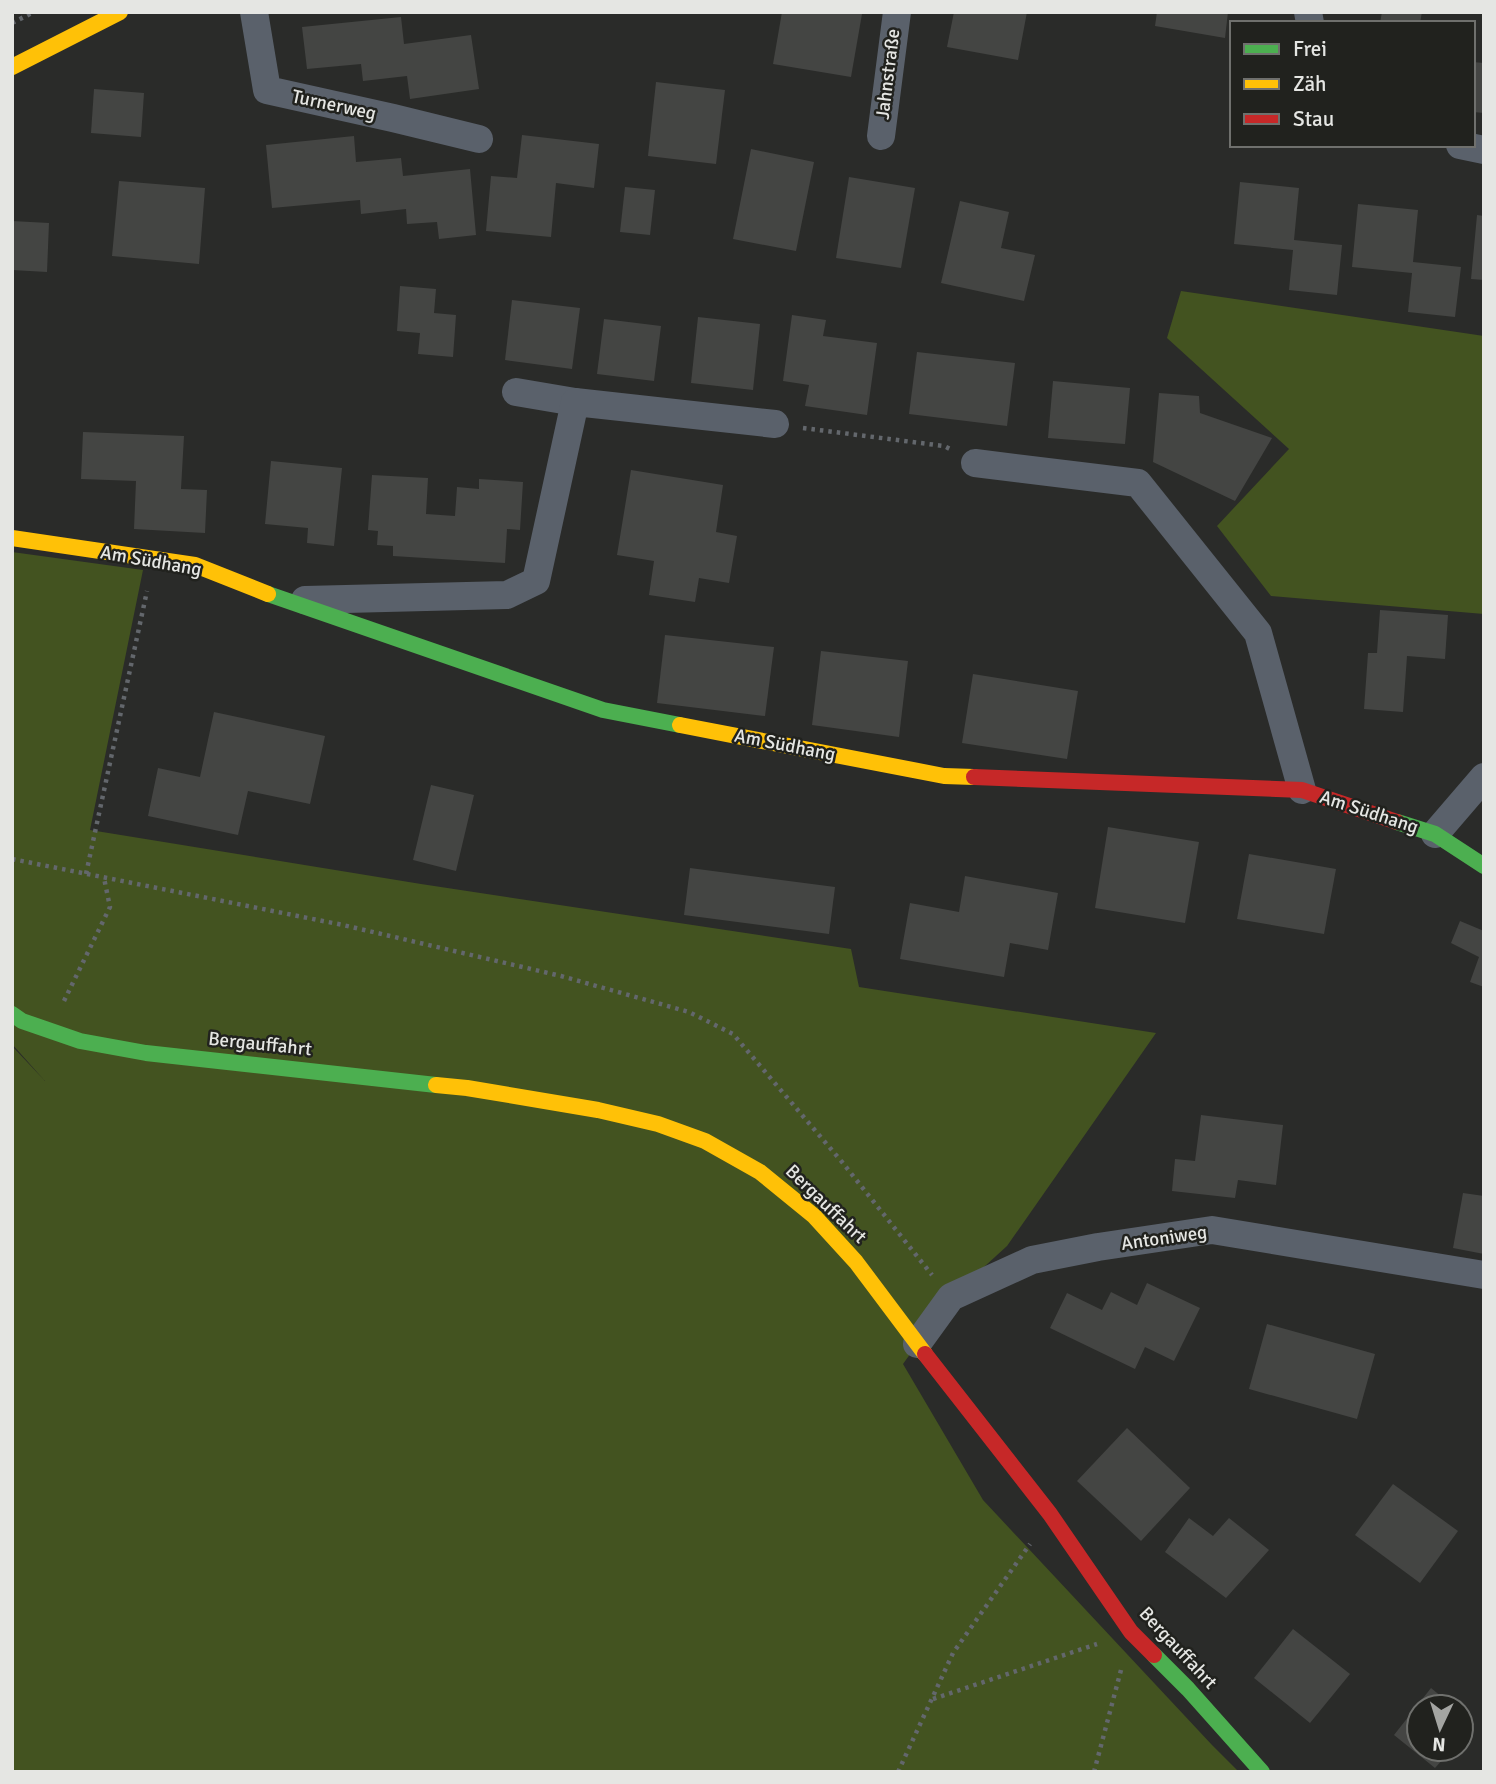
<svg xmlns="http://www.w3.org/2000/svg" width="1496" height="1784" font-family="Signika,sans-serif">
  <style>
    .green { fill: #435320 }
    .building { fill: #444543 }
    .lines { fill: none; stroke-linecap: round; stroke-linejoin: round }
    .path { stroke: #63676c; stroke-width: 4.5; stroke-dasharray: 3.5 5; stroke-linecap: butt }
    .street { stroke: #5a616b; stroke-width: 28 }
    .fast { stroke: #4caf50; stroke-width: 16 }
    .slow { stroke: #ffc107; stroke-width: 16 }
    .jam { stroke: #c62828; stroke-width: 16 }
    .labels { text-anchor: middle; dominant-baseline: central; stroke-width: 5; stroke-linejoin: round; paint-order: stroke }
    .street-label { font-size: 19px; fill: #e5e6e3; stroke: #21221e }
  </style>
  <rect width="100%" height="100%" fill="#2a2b29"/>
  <g class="green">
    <polygon points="1181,291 1484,336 1484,614 1271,596 1217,526 1289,449 1167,338"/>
    <polygon points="12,552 143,570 90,830 421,884 851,949 859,987 1156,1033 1007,1246 951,1297 903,1364 983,1500 1212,1745 1239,1772 12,1772 12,1046 45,1081 12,1044"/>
  </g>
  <g class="building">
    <polygon points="782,12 851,12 862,14 851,77 773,64"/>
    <polygon points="954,12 1027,12 1018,60 947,47"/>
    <polygon points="1157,12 1228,12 1225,38 1155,26"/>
    <polygon points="1382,12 1422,12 1420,23 1380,23"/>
    <polygon points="401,17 404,44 471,35 479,89 410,99 407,76 363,81 361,64 307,69 302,27"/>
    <polygon points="1473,62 1484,63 1484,113 1473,112"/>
    <polygon points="656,82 725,90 716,164 648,156"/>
    <polygon points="94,89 144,93 141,137 91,133"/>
    <polygon points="522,135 599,144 594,188 556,183 551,237 486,231 491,176 517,178"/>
    <polygon points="354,136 356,162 401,158 403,176 470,169 476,235 439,239 437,222 407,224 406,209 361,214 360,200 272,208 266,145"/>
    <polygon points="751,149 814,162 796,251 733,239"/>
    <polygon points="849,177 915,188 901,268 836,258"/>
    <polygon points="119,181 205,188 199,264 112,256"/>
    <polygon points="1240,182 1299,188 1294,240 1342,245 1337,295 1289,290 1293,250 1234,244"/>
    <polygon points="625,187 655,190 650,235 620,232"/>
    <polygon points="960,201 1009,212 1001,248 1035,255 1024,301 941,283"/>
    <polygon points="1358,204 1418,210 1413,262 1461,267 1455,317 1408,312 1412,273 1352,267"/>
    <polygon points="1477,215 1484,216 1484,280 1471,279"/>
    <polygon points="12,221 49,223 47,272 12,270"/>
    <polygon points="400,286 436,289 434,313 456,315 453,357 418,354 420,333 397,331"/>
    <polygon points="512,300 580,308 572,369 505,360"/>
    <polygon points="792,315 826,320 823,336 877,343 867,415 805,406 809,385 783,381"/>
    <polygon points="698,317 760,324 753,390 691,383"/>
    <polygon points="604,319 661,326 654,381 597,374"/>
    <polygon points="917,352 1015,363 1007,426 909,414"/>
    <polygon points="1053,381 1130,388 1125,444 1048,438"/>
    <polygon points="1159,393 1199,396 1200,413 1272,438 1235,501 1153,462"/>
    <polygon points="83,432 184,436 181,489 207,490 205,533 134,529 136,481 81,479"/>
    <polygon points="271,461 342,468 334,546 307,543 308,528 265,524"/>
    <polygon points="631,470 723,485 716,532 737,536 729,583 699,578 695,602 649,595 654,561 617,555"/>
    <polygon points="372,475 428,478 426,514 455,516 457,487 479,489 479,479 523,482 520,530 507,529 505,563 393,556 393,546 377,545 378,531 368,530"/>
    <polygon points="1380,610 1448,615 1445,659 1407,656 1403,712 1364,709 1368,653 1377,653"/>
    <polygon points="665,635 774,647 765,716 657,703"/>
    <polygon points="821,651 908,661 899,737 812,725"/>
    <polygon points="973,674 1078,691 1067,759 962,743"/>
    <polygon points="214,712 325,736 310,804 248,791 238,835 148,816 158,768 200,777"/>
    <polygon points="431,785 474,795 456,871 413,860"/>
    <polygon points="1108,827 1199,842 1185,923 1095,908"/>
    <polygon points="1249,854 1336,869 1324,934 1237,919"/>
    <polygon points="690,868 835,887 829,934 684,915"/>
    <polygon points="965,876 1058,893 1048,950 1010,943 1004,977 900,959 910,903 959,912"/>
    <polygon points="1460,921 1484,931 1484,987 1470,982 1479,957 1451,943"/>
    <polygon points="1201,1115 1283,1125 1276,1185 1238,1180 1235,1198 1172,1191 1175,1159 1195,1161"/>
    <polygon points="1463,1193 1484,1196 1484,1254 1453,1248"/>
    <polygon points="1147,1283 1200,1308 1174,1361 1145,1347 1135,1369 1050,1328 1067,1293 1102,1310 1111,1292 1137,1305"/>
    <polygon points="1267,1324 1375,1354 1357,1419 1249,1389"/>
    <polygon points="1127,1428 1190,1488 1141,1541 1077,1481"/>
    <polygon points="1393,1484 1458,1531 1420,1583 1355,1535"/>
    <polygon points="1189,1518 1213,1536 1229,1518 1269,1550 1226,1598 1165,1552"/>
    <polygon points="1293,1629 1350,1674 1310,1723 1254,1678"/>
    <polygon points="1431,1688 1454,1707 1419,1707 1419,1749 1452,1749 1435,1768 1394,1735"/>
    <polygon points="1461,1713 1474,1724 1461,1739"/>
  </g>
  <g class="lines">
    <g class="path">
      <polyline points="12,23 34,12"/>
      <polyline points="803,428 944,446 950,449"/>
      <polyline points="12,859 343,925 561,976 689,1012 733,1034 842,1162 932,1275"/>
      <polyline points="86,874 147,591"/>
      <polyline points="64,1001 110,907 104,878"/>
      <polyline points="933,1699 1097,1644"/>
      <polyline points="898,1772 953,1653 1030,1544"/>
      <polyline points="1094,1772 1121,1670"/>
    </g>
    <g class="street">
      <polyline points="254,12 267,90 393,118 479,139"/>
      <polyline points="1308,12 1310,23"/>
      <polyline points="881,136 897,12"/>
      <polyline points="1460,145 1484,150"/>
      <polyline points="516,392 575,402"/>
      <polyline points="975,463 1138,483 1258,633 1302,790"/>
      <polyline points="305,600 507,595 536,581 575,402 775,424"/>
      <polyline points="1435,834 1484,777"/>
      <polyline points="917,1344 951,1297 1032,1260 1098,1247 1212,1230 1484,1275"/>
    </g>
    <g class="fast">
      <polyline points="268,594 603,710 680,725"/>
      <polyline points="1397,822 1435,834 1484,866"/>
      <polyline points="12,1014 22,1021 80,1041 146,1053 436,1085"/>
      <polyline points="1154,1655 1188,1689 1262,1772"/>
    </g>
    <g class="slow">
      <polyline points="12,67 120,12"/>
      <polyline points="12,538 195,565 268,594"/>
      <polyline points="680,725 944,776 974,777"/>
      <polyline points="436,1085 467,1088 598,1110 658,1124 705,1141 760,1172 814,1216 856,1262 925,1354"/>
    </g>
    <g class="jam">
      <polyline points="974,777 1302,790 1397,822"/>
      <polyline points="925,1354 1050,1514 1131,1632 1154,1655"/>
    </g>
  </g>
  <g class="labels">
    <g class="street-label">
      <text transform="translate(888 74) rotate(-83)">Jahnstraße</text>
      <text transform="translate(334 105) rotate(12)">Turnerweg</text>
      <text transform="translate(151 561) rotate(10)">Am Südhang</text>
      <text transform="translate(785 745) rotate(11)">Am Südhang</text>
      <text transform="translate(1369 812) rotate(18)">Am Südhang</text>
      <text transform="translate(260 1044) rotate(6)">Bergauffahrt</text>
      <text transform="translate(826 1204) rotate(44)">Bergauffahrt</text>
      <text transform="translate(1164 1238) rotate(-8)">Antoniweg</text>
      <text transform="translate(1178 1648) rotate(47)">Bergauffahrt</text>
    </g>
  </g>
  <rect width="1496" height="1784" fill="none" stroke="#e5e6e3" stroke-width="28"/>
  <rect x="1230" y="21" width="245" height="126" fill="#21221e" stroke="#6f706d" stroke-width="2"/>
  <rect x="1244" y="44" width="35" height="10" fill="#4caf50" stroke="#6f706d" stroke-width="2"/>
  <text x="1293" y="56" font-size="21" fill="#e5e6e3">Frei</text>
  <rect x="1244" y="79" width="35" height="10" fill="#ffc107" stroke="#6f706d" stroke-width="2"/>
  <text x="1293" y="91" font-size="21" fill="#e5e6e3">Zäh</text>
  <rect x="1244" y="114" width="35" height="10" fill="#c62828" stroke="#6f706d" stroke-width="2"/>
  <text x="1293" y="126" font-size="21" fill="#e5e6e3">Stau</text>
  <g transform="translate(1440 1728) rotate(184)"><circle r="33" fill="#21221e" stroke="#6f706d" stroke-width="2"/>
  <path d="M0-5L12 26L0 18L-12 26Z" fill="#a4a5a2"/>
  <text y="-10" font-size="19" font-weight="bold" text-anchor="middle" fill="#e5e6e3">N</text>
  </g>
</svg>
